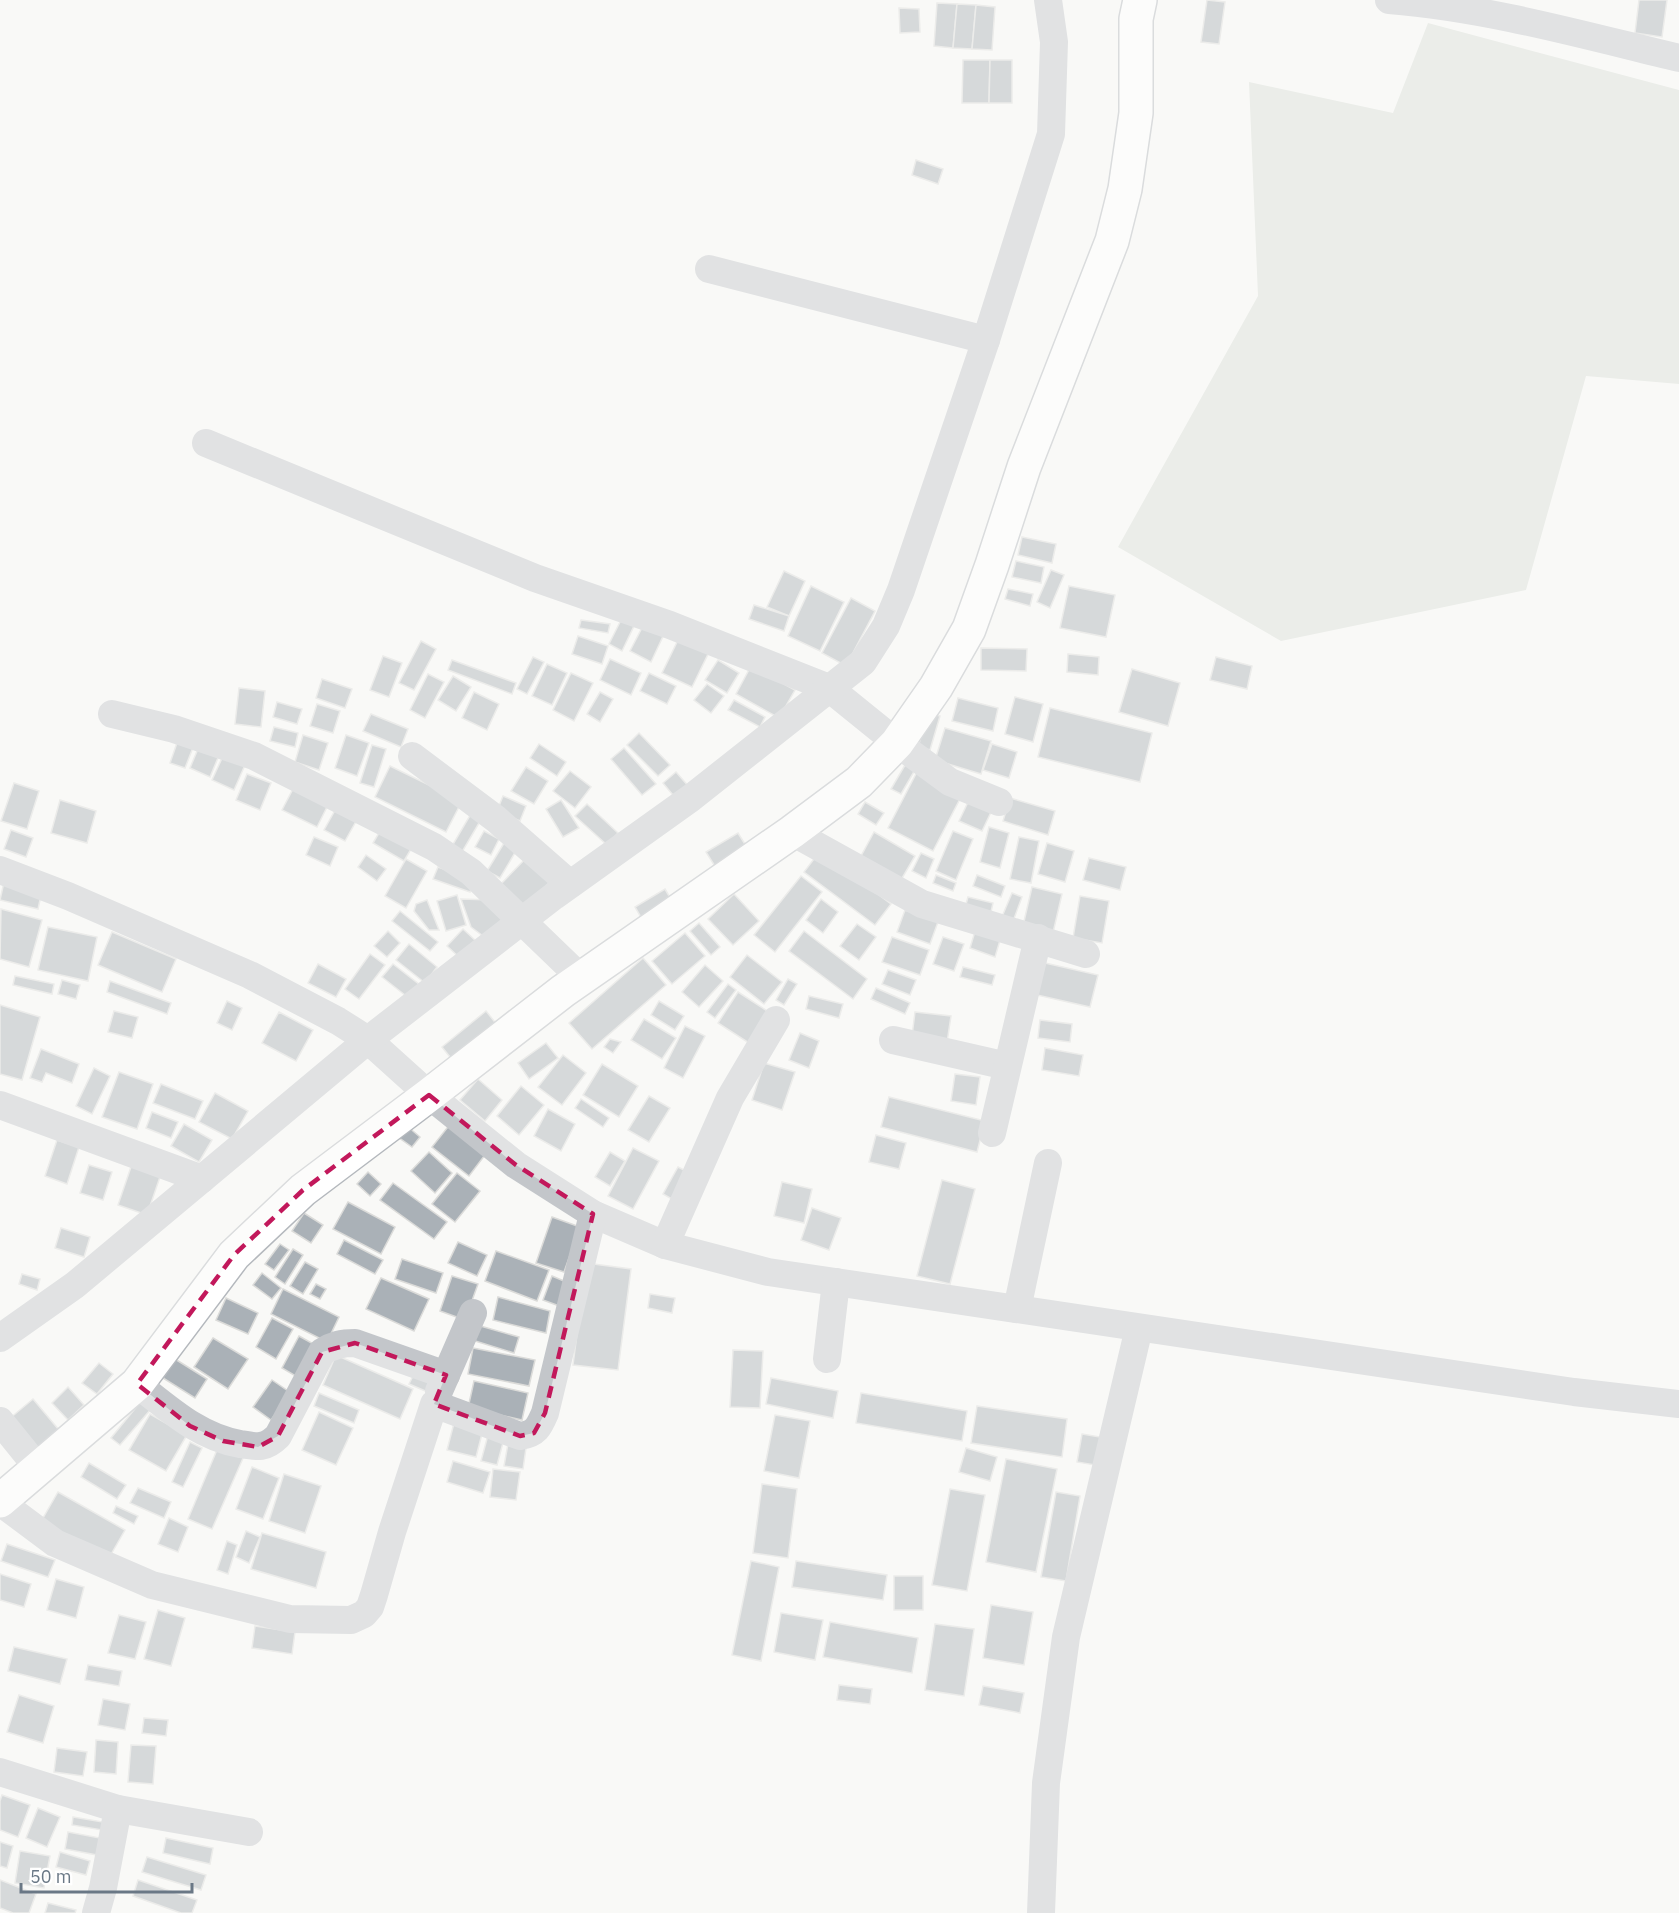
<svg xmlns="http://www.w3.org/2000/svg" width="1679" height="1913" font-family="'IBM Plex Sans',sans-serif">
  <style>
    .green { fill: #d9ded7 }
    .building { fill: #aab1b7; stroke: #dbdbd9; stroke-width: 1.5 }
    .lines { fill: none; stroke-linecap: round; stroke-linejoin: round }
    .major-casing { stroke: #b4b8bd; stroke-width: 36 }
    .minor { stroke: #c3c6ca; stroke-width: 28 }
    .major { stroke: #fff; stroke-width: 33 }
    .marked { fill: none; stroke: #c2185b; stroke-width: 4.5; stroke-dasharray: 12 8; stroke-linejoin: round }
  </style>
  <rect width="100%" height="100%" fill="#f9f9f7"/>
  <polygon class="green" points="1428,23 1679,90 1679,384 1586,376 1526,590 1281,641 1118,547 1258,296 1249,82 1393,113"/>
  <g class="building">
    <polygon points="1207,0 1225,2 1219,44 1201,42"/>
    <polygon points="1639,0 1667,0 1662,37 1635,33"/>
    <polygon points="937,3 957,4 953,48 934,46"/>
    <polygon points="957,4 976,5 972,49 953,48"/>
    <polygon points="976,5 995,7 992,50 972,49"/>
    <polygon points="899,8 919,9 920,32 900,33"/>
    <polygon points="963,60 990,60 989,103 962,103"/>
    <polygon points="990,60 1012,60 1012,103 989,103"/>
    <polygon points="916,160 943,169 938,184 912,175"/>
    <polygon points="1022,537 1056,544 1052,563 1018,555"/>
    <polygon points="1016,561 1044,567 1041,583 1012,577"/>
    <polygon points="1051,570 1064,575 1050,608 1037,602"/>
    <polygon points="784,571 805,581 789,616 767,607"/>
    <polygon points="811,586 844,602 820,651 788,636"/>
    <polygon points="1069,586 1115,595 1106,637 1060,628"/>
    <polygon points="1008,589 1033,594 1030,606 1005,599"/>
    <polygon points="851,598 875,611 846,666 822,653"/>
    <polygon points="754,605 789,616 784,631 749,619"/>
    <polygon points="581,620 610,624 608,633 579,628"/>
    <polygon points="621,620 634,626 622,651 609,644"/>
    <polygon points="645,622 665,632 651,662 630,651"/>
    <polygon points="681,634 711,648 692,687 662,673"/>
    <polygon points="578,636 608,646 602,664 572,654"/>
    <polygon points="421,641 436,649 414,690 399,683"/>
    <polygon points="981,648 1027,649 1026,671 981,670"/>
    <polygon points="1068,654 1099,657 1098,675 1067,672"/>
    <polygon points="383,656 402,663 389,697 370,690"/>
    <polygon points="533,657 544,662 527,694 517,689"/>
    <polygon points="1216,657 1252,666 1247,689 1210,680"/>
    <polygon points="610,659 641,673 631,695 600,680"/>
    <polygon points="452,660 516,683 512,694 448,670"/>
    <polygon points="718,660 739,673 727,693 705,680"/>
    <polygon points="547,664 567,673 552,705 532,696"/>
    <polygon points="751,666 795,690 779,718 736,694"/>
    <polygon points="1132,669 1180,683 1168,726 1119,712"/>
    <polygon points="571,673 593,683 574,721 553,710"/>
    <polygon points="649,673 676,686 667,704 640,691"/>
    <polygon points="428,674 444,682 425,718 410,710"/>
    <polygon points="453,676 471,687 456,711 438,700"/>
    <polygon points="322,679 352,689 345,708 316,698"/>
    <polygon points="707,684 724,696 711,713 694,700"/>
    <polygon points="239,688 265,691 261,727 235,724"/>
    <polygon points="474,692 499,704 487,730 462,718"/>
    <polygon points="600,692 613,699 600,722 587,714"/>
    <polygon points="1015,697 1043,704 1033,742 1005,734"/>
    <polygon points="958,698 998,708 993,731 952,721"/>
    <polygon points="734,700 765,717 760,727 728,710"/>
    <polygon points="277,702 302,709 297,724 273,717"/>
    <polygon points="317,704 340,711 333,733 310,726"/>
    <polygon points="1050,708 1152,733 1140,782 1038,757"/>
    <polygon points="928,713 940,716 930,750 918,747"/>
    <polygon points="371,714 408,729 401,747 363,731"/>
    <polygon points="274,727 298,733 295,747 270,741"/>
    <polygon points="945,728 991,741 981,774 935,760"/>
    <polygon points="639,733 670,765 658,776 627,745"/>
    <polygon points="303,735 328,743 319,770 295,762"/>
    <polygon points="346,735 369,743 357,776 335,768"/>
    <polygon points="178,740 194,745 185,768 170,763"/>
    <polygon points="200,744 220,753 210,777 190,768"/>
    <polygon points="539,744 566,762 557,776 530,758"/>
    <polygon points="992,744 1017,752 1009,778 983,770"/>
    <polygon points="372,745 386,749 374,787 360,783"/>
    <polygon points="624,748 656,784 642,795 611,759"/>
    <polygon points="223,756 245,765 234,790 212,780"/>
    <polygon points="905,765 915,770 901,794 891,789"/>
    <polygon points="390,766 462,801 446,832 375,797"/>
    <polygon points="526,767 548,781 534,804 511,791"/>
    <polygon points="918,770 963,793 933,851 888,828"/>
    <polygon points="570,771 591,787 575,808 553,791"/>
    <polygon points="676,772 690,788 677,800 663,783"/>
    <polygon points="247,774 271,783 260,810 236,800"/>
    <polygon points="14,783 39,791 27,829 1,821"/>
    <polygon points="294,787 329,803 317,827 282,810"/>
    <polygon points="503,796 526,806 520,821 497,811"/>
    <polygon points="970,798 993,808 982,831 959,821"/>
    <polygon points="1010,798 1055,811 1048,835 1003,821"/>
    <polygon points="60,800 96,811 87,843 51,833"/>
    <polygon points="561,800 579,828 563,837 546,809"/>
    <polygon points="865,802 884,813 876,825 858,814"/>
    <polygon points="587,804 618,833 607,845 575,816"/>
    <polygon points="338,805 359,816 345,841 324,830"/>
    <polygon points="472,812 482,818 462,852 452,846"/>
    <polygon points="383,826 414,844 404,861 373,843"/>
    <polygon points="989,827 1009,833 1000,868 980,862"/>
    <polygon points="11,830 33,838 26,857 4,849"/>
    <polygon points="484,831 499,839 491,855 475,847"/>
    <polygon points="953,831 973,839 956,880 936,871"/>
    <polygon points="874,832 915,856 901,880 861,856"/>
    <polygon points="738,833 748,849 716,868 706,852"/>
    <polygon points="314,837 338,847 330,866 306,855"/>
    <polygon points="1019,837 1039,841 1031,883 1010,879"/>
    <polygon points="504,843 516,851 500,878 487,871"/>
    <polygon points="1047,843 1074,851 1065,882 1038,874"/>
    <polygon points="820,851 891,904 875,925 804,872"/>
    <polygon points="921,853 934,859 926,878 912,871"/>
    <polygon points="366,855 386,869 377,881 358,867"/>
    <polygon points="529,855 553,879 524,909 499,886"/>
    <polygon points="1089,858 1126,867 1120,890 1083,880"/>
    <polygon points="406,859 427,871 406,908 385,896"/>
    <polygon points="438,867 475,880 470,892 433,879"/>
    <polygon points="936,875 956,883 953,891 933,883"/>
    <polygon points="977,875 1005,886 1001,897 973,886"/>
    <polygon points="801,876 822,892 775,952 754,935"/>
    <polygon points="4,882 42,891 38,909 0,900"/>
    <polygon points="1032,887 1062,894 1052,937 1022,930"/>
    <polygon points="665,889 676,908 646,926 635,907"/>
    <polygon points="1012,893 1022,897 1012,924 1001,919"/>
    <polygon points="734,894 759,921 733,945 708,919"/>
    <polygon points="457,895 466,925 446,931 437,901"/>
    <polygon points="1080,896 1109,901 1102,943 1073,938"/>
    <polygon points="968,897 993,903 989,921 963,915"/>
    <polygon points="461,899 492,900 509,924 487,939 471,927"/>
    <polygon points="821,899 838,912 823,933 806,920"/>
    <polygon points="427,900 439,930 429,930 414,911 416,904"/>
    <polygon points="1,909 42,920 29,967 0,959"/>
    <polygon points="905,910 938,922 930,944 897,932"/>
    <polygon points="400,911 438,942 430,951 392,921"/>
    <polygon points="699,923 720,947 711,955 690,931"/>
    <polygon points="857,924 876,937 859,960 840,946"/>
    <polygon points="48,927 97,937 88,981 38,970"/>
    <polygon points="976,928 1001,937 995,957 970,948"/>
    <polygon points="463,929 477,942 461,959 447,946"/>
    <polygon points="388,931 400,943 387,957 374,946"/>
    <polygon points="804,931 867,979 853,999 789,951"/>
    <polygon points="112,932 176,959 162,992 98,965"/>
    <polygon points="685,933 705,956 672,984 652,961"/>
    <polygon points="892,937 929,950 920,975 882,962"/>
    <polygon points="943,937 964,944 954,971 933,964"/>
    <polygon points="409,944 437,967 425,983 396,960"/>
    <polygon points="370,954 385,965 359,999 345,989"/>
    <polygon points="747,955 782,982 764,1004 730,977"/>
    <polygon points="643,958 666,985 592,1049 569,1023"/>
    <polygon points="1045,963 1098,975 1090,1007 1037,995"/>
    <polygon points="318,964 346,979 336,997 308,983"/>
    <polygon points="393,964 420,985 410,999 382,977"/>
    <polygon points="705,965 723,981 699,1007 682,992"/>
    <polygon points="963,967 995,975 992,985 960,977"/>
    <polygon points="888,970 916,980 910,995 882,984"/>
    <polygon points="15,976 54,984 52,994 13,985"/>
    <polygon points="788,979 797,984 784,1005 776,1000"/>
    <polygon points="62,980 80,985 76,999 58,994"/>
    <polygon points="110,981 171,1003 167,1014 107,992"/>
    <polygon points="728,984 736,990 715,1018 707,1012"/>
    <polygon points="876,988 910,1003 905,1014 871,999"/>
    <polygon points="738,992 772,1014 752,1045 718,1023"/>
    <polygon points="809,996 843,1004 839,1018 806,1009"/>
    <polygon points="227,1001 242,1008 232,1030 217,1023"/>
    <polygon points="659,1001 684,1016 675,1030 651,1015"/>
    <polygon points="0,1005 40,1017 22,1080 0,1074"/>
    <polygon points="114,1011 138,1017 132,1038 108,1032"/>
    <polygon points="486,1011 498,1026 454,1062 442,1047"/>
    <polygon points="279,1012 313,1030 296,1061 262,1043"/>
    <polygon points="915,1012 951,1016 946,1049 911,1044"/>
    <polygon points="644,1019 676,1038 662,1059 631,1040"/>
    <polygon points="1040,1020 1072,1024 1070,1042 1038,1038"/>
    <polygon points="685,1026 705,1036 683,1078 664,1068"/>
    <polygon points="800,1033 819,1041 809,1068 789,1060"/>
    <polygon points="610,1039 621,1042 613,1053 604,1047"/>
    <polygon points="546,1043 558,1058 529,1079 518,1063"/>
    <polygon points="1045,1048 1083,1055 1079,1076 1042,1070"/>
    <polygon points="41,1049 79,1064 72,1083 46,1073 42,1082 30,1078"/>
    <polygon points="563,1055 586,1073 562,1105 538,1087"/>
    <polygon points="764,1063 795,1072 782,1110 752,1100"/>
    <polygon points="602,1064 638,1086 619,1117 583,1095"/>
    <polygon points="94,1068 110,1076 92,1114 76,1106"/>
    <polygon points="119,1072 153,1084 137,1129 102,1117"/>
    <polygon points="955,1074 980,1077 976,1105 951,1101"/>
    <polygon points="478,1079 502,1100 485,1121 460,1100"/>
    <polygon points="161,1084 203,1101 195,1119 153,1103"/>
    <polygon points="521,1086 544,1105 519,1135 497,1116"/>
    <polygon points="215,1093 248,1111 232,1139 199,1122"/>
    <polygon points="649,1096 670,1108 649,1142 628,1130"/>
    <polygon points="889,1097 985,1121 977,1152 881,1127"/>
    <polygon points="581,1099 609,1118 603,1127 575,1108"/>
    <polygon points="548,1109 575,1124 561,1151 534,1136"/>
    <polygon points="152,1112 178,1122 171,1138 146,1128"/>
    <polygon points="451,1123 488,1151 469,1176 432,1147"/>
    <polygon points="184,1124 212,1140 199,1162 171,1146"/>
    <polygon points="407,1126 420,1137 412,1147 398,1137"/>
    <polygon points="876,1135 906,1143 899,1169 869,1162"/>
    <polygon points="57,1140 79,1147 67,1184 45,1176"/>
    <polygon points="633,1148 659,1161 633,1209 608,1196"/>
    <polygon points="429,1152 452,1173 435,1193 411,1171"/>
    <polygon points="610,1152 625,1161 610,1186 595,1177"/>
    <polygon points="133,1161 162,1171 147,1215 118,1205"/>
    <polygon points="89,1165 112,1172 103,1200 80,1193"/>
    <polygon points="678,1167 692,1174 677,1202 663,1194"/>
    <polygon points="368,1172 381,1184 370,1196 357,1184"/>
    <polygon points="457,1173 480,1191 455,1222 432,1204"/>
    <polygon points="942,1180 975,1189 950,1284 917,1276"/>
    <polygon points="782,1182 812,1189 804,1223 774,1216"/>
    <polygon points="393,1183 447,1222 434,1239 380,1200"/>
    <polygon points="348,1202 395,1227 381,1254 333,1229"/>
    <polygon points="812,1208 841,1218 829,1250 801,1240"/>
    <polygon points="304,1213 323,1225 311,1243 292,1231"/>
    <polygon points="552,1217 580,1227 564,1272 536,1263"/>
    <polygon points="61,1228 90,1237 84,1257 55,1248"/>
    <polygon points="344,1240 383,1260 375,1274 337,1254"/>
    <polygon points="458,1242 487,1255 477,1276 448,1263"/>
    <polygon points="280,1244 289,1250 274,1270 265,1264"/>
    <polygon points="293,1249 303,1255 285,1284 275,1277"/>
    <polygon points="496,1251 549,1270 537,1301 485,1281"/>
    <polygon points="402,1259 443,1273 436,1293 395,1279"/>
    <polygon points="305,1262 318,1269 303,1294 290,1286"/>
    <polygon points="586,1263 631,1269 618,1370 573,1365"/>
    <polygon points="262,1273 281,1288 272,1299 253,1285"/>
    <polygon points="22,1274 40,1279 37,1290 19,1284"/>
    <polygon points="452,1276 478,1284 465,1320 440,1311"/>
    <polygon points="552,1276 571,1284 562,1307 543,1300"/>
    <polygon points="381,1278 429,1299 414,1331 366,1309"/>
    <polygon points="316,1284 326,1289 320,1299 310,1294"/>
    <polygon points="283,1289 339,1317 327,1342 271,1314"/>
    <polygon points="650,1294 675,1298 672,1313 648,1308"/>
    <polygon points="498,1297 550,1311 546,1333 493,1320"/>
    <polygon points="226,1298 258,1313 248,1334 216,1320"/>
    <polygon points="272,1318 293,1329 276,1359 256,1347"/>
    <polygon points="477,1325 519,1337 514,1353 472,1340"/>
    <polygon points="299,1336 317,1346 299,1378 282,1368"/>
    <polygon points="213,1338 248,1359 228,1389 194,1367"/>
    <polygon points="473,1348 535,1360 529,1386 468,1374"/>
    <polygon points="733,1350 763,1351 760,1408 730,1407"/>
    <polygon points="336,1355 413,1389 400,1419 323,1385"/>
    <polygon points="175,1359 207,1379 195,1398 163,1378"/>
    <polygon points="99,1363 113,1374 97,1394 82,1383"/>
    <polygon points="416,1370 437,1379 430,1393 409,1384"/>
    <polygon points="771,1378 838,1391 833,1418 766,1404"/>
    <polygon points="272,1380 291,1393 271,1420 253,1407"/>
    <polygon points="474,1381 528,1393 522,1420 468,1408"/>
    <polygon points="68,1387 84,1405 68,1420 52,1403"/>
    <polygon points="319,1393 359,1410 354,1423 314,1406"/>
    <polygon points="861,1393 967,1411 962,1441 856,1423"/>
    <polygon points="33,1399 59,1430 34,1450 9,1419"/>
    <polygon points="142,1400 152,1408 120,1445 111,1438"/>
    <polygon points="977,1406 1067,1419 1062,1457 971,1443"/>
    <polygon points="319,1412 353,1428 336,1465 302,1450"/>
    <polygon points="150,1414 187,1435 166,1471 129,1450"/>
    <polygon points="775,1415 810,1421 799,1478 764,1471"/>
    <polygon points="454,1423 483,1430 476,1457 447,1450"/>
    <polygon points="1082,1434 1106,1438 1101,1466 1077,1462"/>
    <polygon points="488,1435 504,1439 497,1465 481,1461"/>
    <polygon points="509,1438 527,1441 523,1469 504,1466"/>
    <polygon points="190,1442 202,1448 183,1487 172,1482"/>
    <polygon points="219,1445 244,1456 212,1529 188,1519"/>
    <polygon points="966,1448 997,1457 990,1481 959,1472"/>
    <polygon points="1006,1459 1057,1469 1036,1572 986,1562"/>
    <polygon points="453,1461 490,1472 483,1493 447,1482"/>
    <polygon points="89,1463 126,1485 117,1499 81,1477"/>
    <polygon points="252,1467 279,1478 263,1519 236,1509"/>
    <polygon points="493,1469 520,1472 516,1500 490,1497"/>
    <polygon points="284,1474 321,1486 305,1533 269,1521"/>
    <polygon points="762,1484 797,1489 788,1558 753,1553"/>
    <polygon points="138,1488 171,1502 164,1518 130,1503"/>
    <polygon points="950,1489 985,1495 967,1591 932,1585"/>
    <polygon points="58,1492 125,1530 106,1563 39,1525"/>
    <polygon points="1056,1492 1080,1496 1066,1581 1041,1577"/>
    <polygon points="116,1506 138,1516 134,1524 113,1513"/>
    <polygon points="169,1518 188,1527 178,1552 158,1544"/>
    <polygon points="246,1531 260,1537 249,1563 236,1557"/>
    <polygon points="262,1533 326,1552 316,1588 251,1569"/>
    <polygon points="227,1541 237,1545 228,1574 217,1570"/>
    <polygon points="7,1544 55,1560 48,1577 1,1561"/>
    <polygon points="751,1561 779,1567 761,1661 732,1655"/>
    <polygon points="796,1561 887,1575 883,1600 792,1587"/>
    <polygon points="0,1574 31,1584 24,1607 0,1600"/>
    <rect x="894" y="1576" width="29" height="34"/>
    <polygon points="56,1579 84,1587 76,1618 47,1610"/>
    <polygon points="991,1605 1033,1612 1024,1665 983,1658"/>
    <polygon points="158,1610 185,1618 171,1666 144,1659"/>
    <polygon points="781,1613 823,1620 815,1660 774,1652"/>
    <polygon points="119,1615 146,1622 135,1659 108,1653"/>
    <polygon points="830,1622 918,1638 912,1673 823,1657"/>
    <polygon points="935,1624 974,1629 964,1696 925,1690"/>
    <polygon points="255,1626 295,1632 292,1654 252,1648"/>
    <polygon points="14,1647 67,1659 60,1684 8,1671"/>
    <polygon points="88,1665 122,1671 119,1686 85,1680"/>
    <polygon points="839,1685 872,1689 870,1704 837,1700"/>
    <polygon points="983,1686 1024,1693 1020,1713 979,1705"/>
    <polygon points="19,1695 54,1706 43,1743 7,1732"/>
    <polygon points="103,1699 130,1704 125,1730 98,1725"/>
    <polygon points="144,1718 168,1720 166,1736 142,1733"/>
    <polygon points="96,1740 118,1742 116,1774 94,1772"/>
    <polygon points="131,1745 156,1746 153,1784 128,1782"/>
    <polygon points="57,1748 87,1752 83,1776 54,1772"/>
    <polygon points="2,1795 30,1805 18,1837 0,1830 0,1801"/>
    <polygon points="38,1808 60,1817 47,1847 26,1838"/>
    <polygon points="73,1817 103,1822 102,1830 72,1825"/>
    <polygon points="68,1832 100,1838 97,1855 65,1849"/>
    <polygon points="166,1838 213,1848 210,1864 163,1853"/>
    <polygon points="0,1842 13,1846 7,1868 0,1866"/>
    <polygon points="20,1851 50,1856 44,1888 15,1883"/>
    <polygon points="60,1852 90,1861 86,1875 56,1867"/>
    <polygon points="147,1857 206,1875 201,1890 142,1872"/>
    <polygon points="0,1880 36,1894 29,1913 13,1913 0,1908"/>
    <polygon points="138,1880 197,1900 192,1913 181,1913 133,1896"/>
    <polygon points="48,1903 76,1910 75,1913 45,1913"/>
  </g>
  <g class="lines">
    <defs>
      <polyline id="major" points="0,1501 137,1384 234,1255 303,1190 429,1095 563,991 792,832 859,782 897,743 936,687 969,629 992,565 1024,467 1112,241 1125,189 1136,113 1136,19 1140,0"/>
    </defs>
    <use href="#major" class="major-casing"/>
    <g class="minor">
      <path d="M 1389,0 C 1488,8 1583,35 1679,58"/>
      <polyline points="709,269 986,340"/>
      <polyline points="206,443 535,578 670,625 829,688 897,743 950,782 999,802"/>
      <polyline points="112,714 174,729 254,756 434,847 471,872 581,978"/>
      <polyline points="412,756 496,819 570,884"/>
      <polyline points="792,832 922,904 1086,954"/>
      <polyline points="0,870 68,896 250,975 338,1021 368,1040 429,1095 516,1165 593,1214 665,1245 768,1272 1574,1392 1679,1404"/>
      <polyline points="893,1040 1007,1066"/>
      <polyline points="0,1105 202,1179"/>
      <polyline points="992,1133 1038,938"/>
      <polyline points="665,1245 730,1098 776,1020"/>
      <polyline points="1017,1309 1048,1163"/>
      <polyline points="0,1338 75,1285 368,1040 554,896 691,798 863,662 886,626 901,590 986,340 1051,134 1054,42 1048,0"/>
      <polyline points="827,1359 836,1282"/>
      <path d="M 137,1384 C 169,1409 199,1437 240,1444 C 257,1447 265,1449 278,1436 L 322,1352 C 333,1345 342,1343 355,1343 L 446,1375"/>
      <polyline points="439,1391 473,1313"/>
      <polyline points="0,1421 38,1468"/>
      <path d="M 0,1502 L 55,1543 L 152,1585 L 290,1619 L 351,1620 L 364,1614 L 370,1607 L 374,1595 L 392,1532 L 434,1404 L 520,1436 C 536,1434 539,1427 545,1413 L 593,1214"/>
      <polyline points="0,1772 118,1809 103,1888 96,1913"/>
      <polyline points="118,1809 249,1832"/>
      <polyline points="1041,1913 1046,1783 1066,1637 1139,1328"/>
    </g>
    <use href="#major" class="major"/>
  </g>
  <path d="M0 0H1679V1913H0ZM 429,1095 L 516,1165 L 593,1214 L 545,1413 L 534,1433 L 520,1436 L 434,1404 L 446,1375 L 355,1343 L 322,1352 L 278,1436 L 258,1447 L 223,1441 L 190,1426 L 137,1384 L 234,1255 L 303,1190 Z" fill="#f9f9f7" fill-opacity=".55" fill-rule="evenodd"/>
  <path class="marked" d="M 429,1095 L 516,1165 L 593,1214 L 545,1413 L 534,1433 L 520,1436 L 434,1404 L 446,1375 L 355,1343 L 322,1352 L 278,1436 L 258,1447 L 223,1441 L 190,1426 L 137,1384 L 234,1255 L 303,1190 Z"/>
  <path d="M21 1883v9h171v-9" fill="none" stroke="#6a7886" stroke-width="3"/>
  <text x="30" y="1883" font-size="18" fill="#6a7886" stroke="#ffffff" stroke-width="4.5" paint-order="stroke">50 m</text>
</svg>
